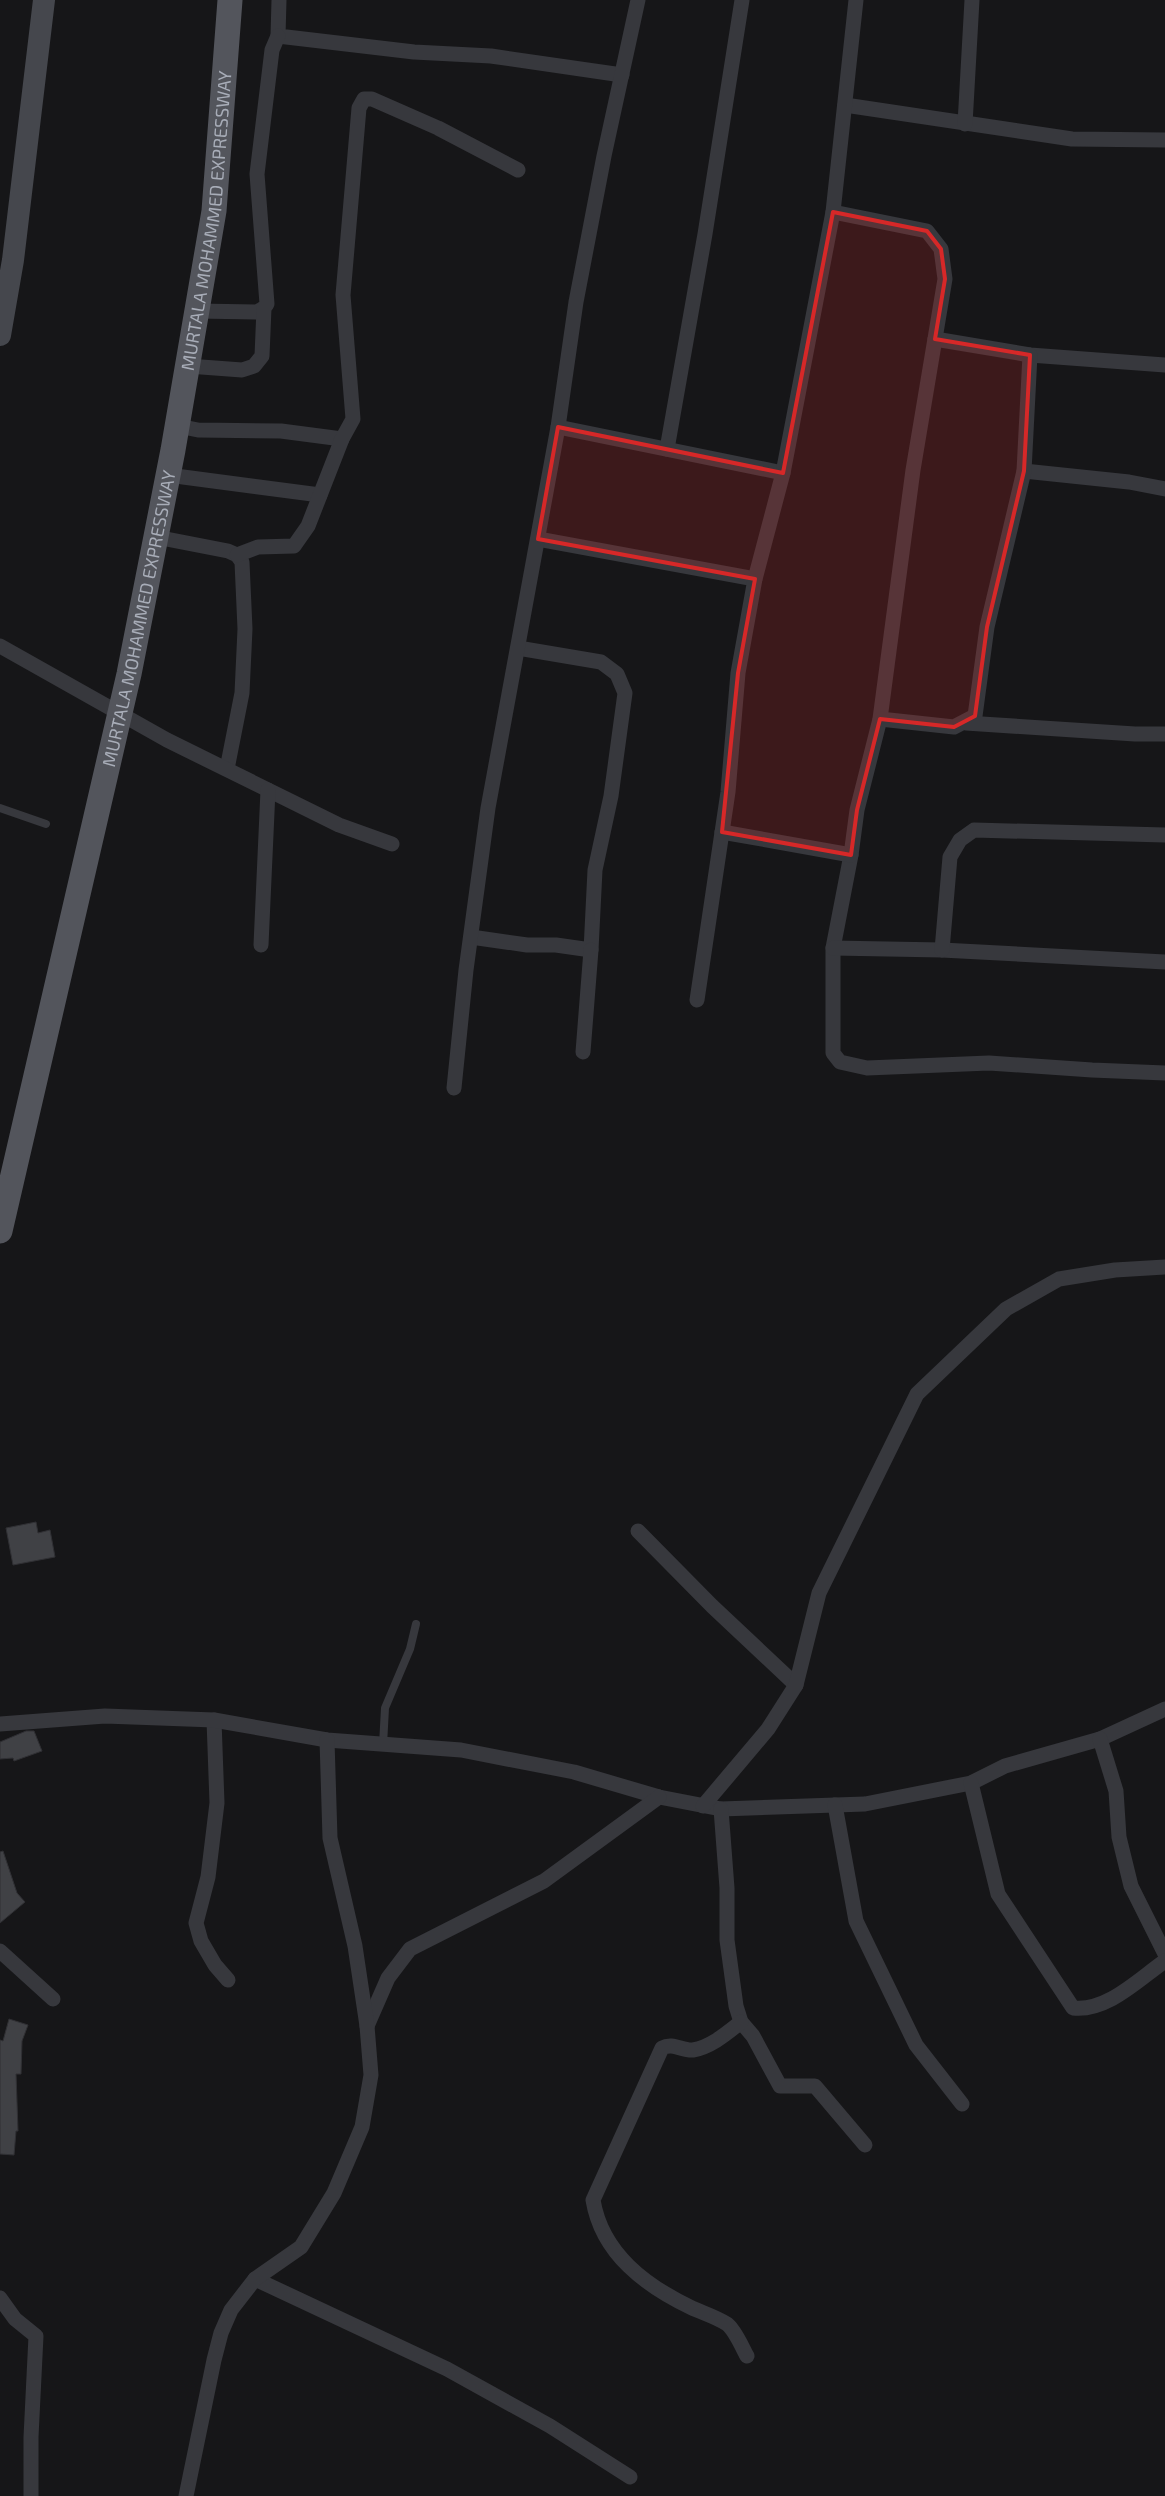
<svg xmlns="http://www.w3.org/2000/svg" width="1165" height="2496" font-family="'Exo 2',sans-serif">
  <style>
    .building { fill: #404145; stroke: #303034 }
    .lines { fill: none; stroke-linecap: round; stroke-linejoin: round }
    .service { stroke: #37383d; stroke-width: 8 }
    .minor { stroke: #37383d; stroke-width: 15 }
    .secondary { stroke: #45474d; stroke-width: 22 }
    .primary { stroke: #53555c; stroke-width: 25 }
    .marked { fill: #d62828; fill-opacity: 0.2; stroke: #d62828; stroke-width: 4; stroke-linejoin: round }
    .labels { text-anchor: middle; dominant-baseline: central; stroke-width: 5; stroke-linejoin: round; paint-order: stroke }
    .street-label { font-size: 18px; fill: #a8adb8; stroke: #111113 }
  </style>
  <rect width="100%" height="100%" fill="#161618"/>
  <g class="building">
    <polygon points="36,1522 38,1533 50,1530 55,1557 13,1565 6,1528"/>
    <polygon points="26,1731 34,1731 42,1751 14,1761 13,1758 0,1759 0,1742"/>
    <polygon points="3,1851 17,1893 25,1902 0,1923 0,1852"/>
    <polygon points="9,2019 28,2025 22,2041 21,2074 16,2074 18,2131 16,2131 14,2155 0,2154 0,2040 3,2041"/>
  </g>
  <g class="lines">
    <g class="service">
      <polyline points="0,808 46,824"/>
      <polyline points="383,1745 385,1708 410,1649 416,1624"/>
    </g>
    <g class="minor">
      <polyline points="279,0 278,36 414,52 491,56 622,75"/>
      <polyline points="845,105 1072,139 1165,140"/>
      <polyline points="965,124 972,0"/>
      <polyline points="833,212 927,231 941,249 945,279 913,470 880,719 857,810 851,855 833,948 833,1053 840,1062 867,1068 989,1063 1092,1070 1165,1073"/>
      <polyline points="197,311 257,312 264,308"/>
      <polyline points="935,339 1030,355 1165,365"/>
      <polyline points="188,366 242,370 254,366 262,356 264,308 267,304 257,174 272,50 278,36"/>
      <polyline points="178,426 198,430 281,431 342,439"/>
      <polyline points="558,427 783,473"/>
      <polyline points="667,449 705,234 742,0"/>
      <polyline points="1024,471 1129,482 1165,489"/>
      <polyline points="168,475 320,495"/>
      <polyline points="156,537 228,551 237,555 242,562 245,629 242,693 227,769"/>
      <polyline points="538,539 755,579"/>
      <polyline points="237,555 258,547 294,546 308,526 342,439 353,419 343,295 359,108 364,99 372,99 438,128 518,170"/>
      <polyline points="0,646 167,740 339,825 392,844"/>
      <polyline points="880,719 954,727 975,716 987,627 1024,471 1030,355"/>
      <polyline points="966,723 1135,734 1165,734"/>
      <polyline points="722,832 851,855"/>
      <polyline points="471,937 527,945 556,945 591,950 595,870 611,796 625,693 617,674 601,662 518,648"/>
      <polyline points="261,945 268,790"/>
      <polyline points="833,948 942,950 1165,962"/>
      <polyline points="942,950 950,857 960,840 974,830 1165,835"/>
      <polyline points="697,1000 728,792 738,673 755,579 783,473 833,212 856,0"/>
      <polyline points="583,1052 591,950"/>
      <polyline points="454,1088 466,970 488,808 558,427 576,302 604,156 638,0"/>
      <polyline points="638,1531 712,1606 796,1685"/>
      <polyline points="214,1720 217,1803 208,1877 196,1923 201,1941 215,1965 228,1980"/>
      <polyline points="0,1724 105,1716 214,1720 327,1740 461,1750 574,1772 659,1797 721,1809 865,1804 971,1783 1005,1766 1100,1739 1165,1709"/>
      <polyline points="1100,1739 1116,1791 1119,1837 1131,1886 1165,1954"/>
      <path d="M 971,1783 L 998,1894 L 1073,2008 C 1107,2012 1139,1979 1165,1961"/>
      <polyline points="835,1805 856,1921 916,2045 962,2104"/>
      <polyline points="703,1806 768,1729 796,1685 819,1593 917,1394 1006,1309 1059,1279 1115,1270 1165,1267"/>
      <polyline points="721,1809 727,1888 727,1940 736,2006 741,2022 753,2036 780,2086 815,2086 865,2145"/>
      <polyline points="0,1951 53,1999"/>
      <path d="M 741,2022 C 727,2033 711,2047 693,2050 C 682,2051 673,2042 662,2048 L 593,2200 C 602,2254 646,2286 692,2308 C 703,2313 716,2317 727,2324 C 735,2330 742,2347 747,2356"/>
      <polyline points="367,2026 388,1978 410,1949 544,1881 659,1797"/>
      <polyline points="255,2279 447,2369 550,2426 630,2477"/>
      <polyline points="0,2298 15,2319 36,2336 31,2437 31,2496"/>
      <polyline points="186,2496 214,2360 221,2333 231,2310 255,2279 301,2247 334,2193 362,2127 371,2075 367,2026 355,1946 330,1838 327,1740"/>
    </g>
    <polyline class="secondary" points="0,335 13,260 44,0"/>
    <path class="primary" id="s1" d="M 0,1231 L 129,674 L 173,450 L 214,211 L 230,0"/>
  </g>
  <path class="marked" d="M 833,212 L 927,231 L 941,249 L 945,279 L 935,339 L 1030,355 L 1024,471 L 987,627 L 975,716 L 954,727 L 880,719 L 857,810 L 851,855 L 722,832 L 738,673 L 755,579 L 538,539 L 558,427 L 783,473 Z"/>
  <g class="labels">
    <g class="street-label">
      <text stroke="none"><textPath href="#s1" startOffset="1032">MURTALA MOHAMMED EXPRESSWAY</textPath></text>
      <text stroke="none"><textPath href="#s1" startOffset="628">MURTALA MOHAMMED EXPRESSWAY</textPath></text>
    </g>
  </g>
</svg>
